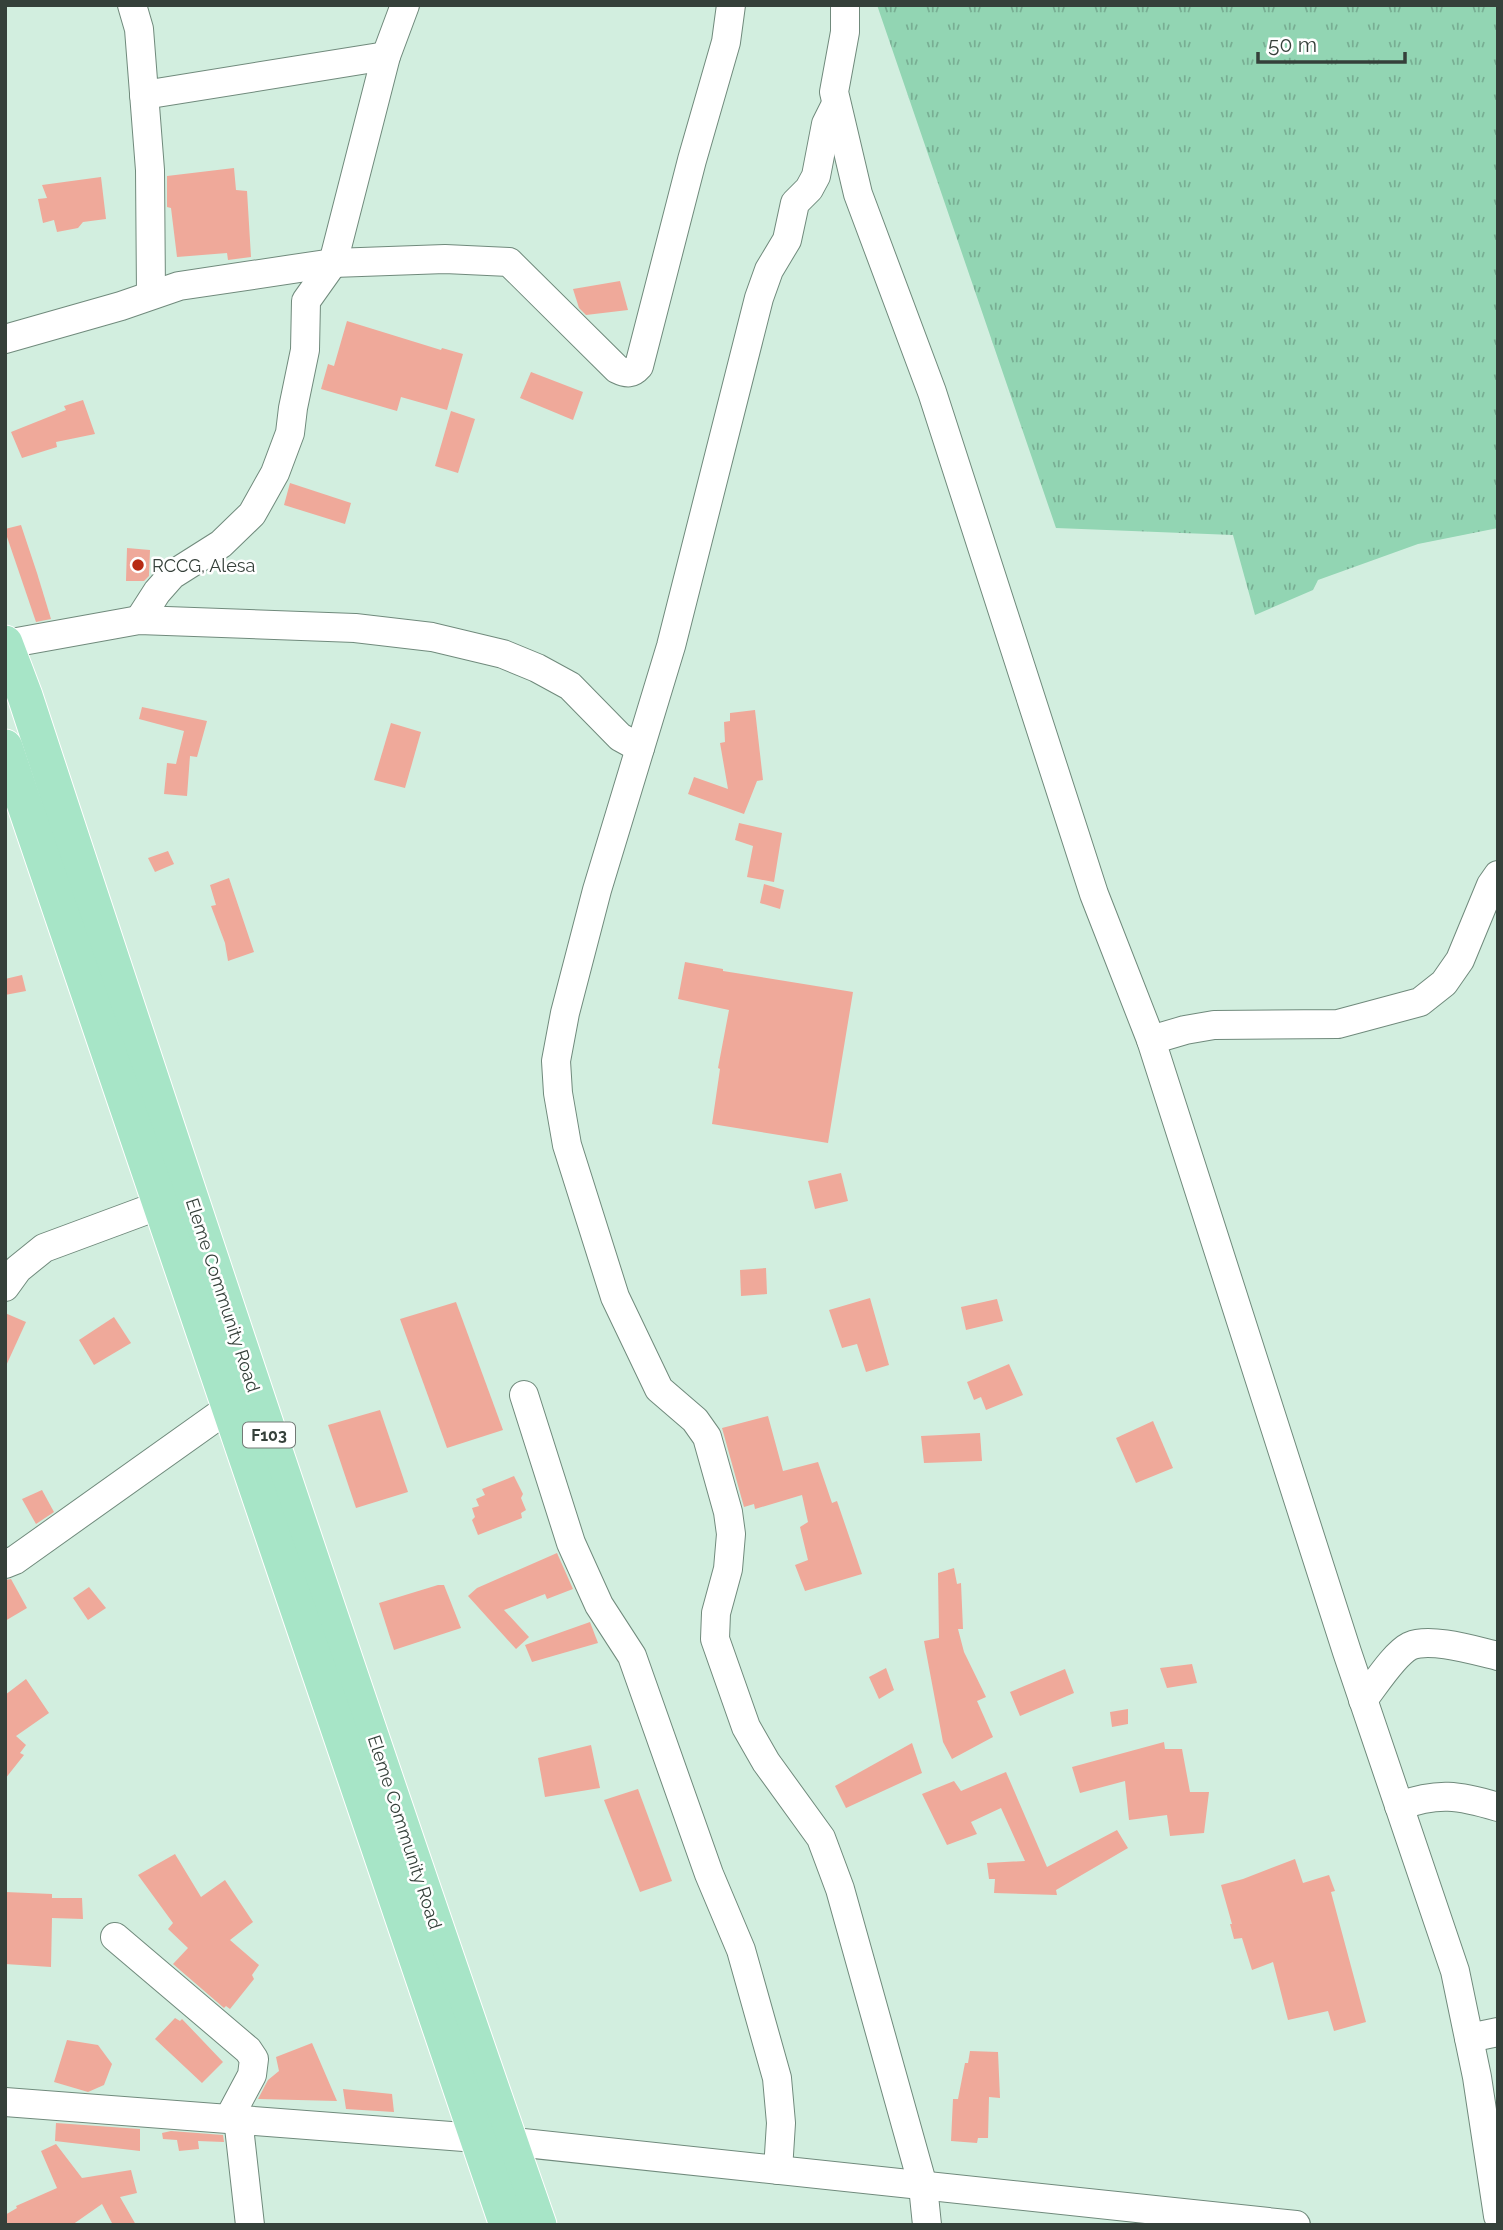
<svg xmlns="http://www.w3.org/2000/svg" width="1503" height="2230" font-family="Raleway,sans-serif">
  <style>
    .grass { fill: url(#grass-tufts) }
    .building { fill: #efa99a }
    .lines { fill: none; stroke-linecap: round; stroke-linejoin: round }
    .minor-casing { stroke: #708a7c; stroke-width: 30 }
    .major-casing { stroke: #fff; stroke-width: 37 }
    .minor { stroke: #fff; stroke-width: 28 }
    .major { stroke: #a7e5c7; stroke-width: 35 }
    .poi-dot { fill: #b72b14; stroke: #fff; stroke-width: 2.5 }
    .labels { text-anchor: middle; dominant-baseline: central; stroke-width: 5; stroke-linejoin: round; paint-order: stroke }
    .shield { fill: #fff; stroke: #727975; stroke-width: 2 }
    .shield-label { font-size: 16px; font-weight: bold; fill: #35403a }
    .poi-label { font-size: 18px; fill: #35403a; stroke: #fff; text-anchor: start }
    .street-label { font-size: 18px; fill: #35403a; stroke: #fff }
  </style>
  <defs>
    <pattern id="grass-tufts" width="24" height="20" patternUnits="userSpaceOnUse" patternTransform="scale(1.75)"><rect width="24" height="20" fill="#92d5b3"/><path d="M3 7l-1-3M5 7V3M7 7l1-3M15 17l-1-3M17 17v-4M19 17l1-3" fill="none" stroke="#78ae93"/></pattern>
  </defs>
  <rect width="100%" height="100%" fill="#d2eedf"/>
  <polygon class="grass" points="877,5 1498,5 1498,528 1418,544 1318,580 1313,590 1255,615 1233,535 1056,528"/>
  <g class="building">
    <polygon points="234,168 236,190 247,191 251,257 228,260 227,253 177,257 171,208 167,207 167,176"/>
    <polygon points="101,177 106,219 83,222 78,228 57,232 54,220 43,223 38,199 47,198 42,185"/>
    <polygon points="620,281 628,310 586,315 579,308 573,289"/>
    <polygon points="347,321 441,350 442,348 463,354 447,410 401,397 397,411 321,389 328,364 334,366"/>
    <polygon points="531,372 583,392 573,420 520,398"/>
    <polygon points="83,400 95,434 56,442 57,447 22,458 11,432 66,410 64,406"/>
    <polygon points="451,411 475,419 458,473 435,466"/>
    <polygon points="290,483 351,503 345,524 284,505"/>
    <polygon points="21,525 37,573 51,619 36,622 5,531 5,529"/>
    <polygon points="127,548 150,550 149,576 144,581 126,581"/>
    <polygon points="142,707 207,721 197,757 190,756 187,796 164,794 167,763 176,764 184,731 139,719"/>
    <polygon points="755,710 763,780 757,781 744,814 688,794 694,777 728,789 720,743 725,742 724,722 730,721 730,713"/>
    <polygon points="391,723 421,732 405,788 374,780"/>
    <polygon points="739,823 782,833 774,882 747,877 753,846 735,840"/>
    <polygon points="168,851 174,864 155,872 148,858"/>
    <polygon points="229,878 254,952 228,961 225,943 211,906 216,905 210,885"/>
    <polygon points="764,884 784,890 780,909 760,903"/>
    <polygon points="685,962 723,969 723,971 853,992 828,1143 712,1124 720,1069 718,1068 729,1010 678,999"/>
    <polygon points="22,975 26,991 5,995 5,979"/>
    <polygon points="841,1173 848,1201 815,1209 808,1181"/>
    <polygon points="766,1268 767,1294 741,1296 740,1270"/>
    <polygon points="870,1298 889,1365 866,1372 857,1344 842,1348 829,1310"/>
    <polygon points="997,1299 1003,1321 966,1330 961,1307"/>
    <polygon points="456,1302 503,1430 447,1448 400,1319"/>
    <polygon points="5,1313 26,1322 5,1368"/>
    <polygon points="114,1317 131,1343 94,1365 79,1340"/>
    <polygon points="1009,1364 1023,1395 986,1410 981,1397 974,1400 967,1382"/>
    <polygon points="380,1410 408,1492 356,1508 328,1425"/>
    <polygon points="768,1416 783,1471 818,1462 832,1503 837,1501 862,1574 805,1591 795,1565 808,1560 800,1527 808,1522 802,1495 755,1509 754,1504 744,1507 722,1428"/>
    <polygon points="1153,1421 1173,1468 1136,1483 1116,1438"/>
    <polygon points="980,1433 982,1461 924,1463 921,1436"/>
    <polygon points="514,1476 523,1494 521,1498 526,1510 521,1513 522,1518 478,1535 472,1520 475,1517 472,1508 479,1506 476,1499 485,1495 482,1489"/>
    <polygon points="42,1490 54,1512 36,1524 22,1499"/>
    <polygon points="557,1553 573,1589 547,1599 545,1594 504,1610 529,1637 516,1649 468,1596 477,1588"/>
    <polygon points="954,1568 957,1584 961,1583 963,1629 958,1629 964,1652 986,1697 977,1701 993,1737 952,1759 943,1742 924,1641 939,1638 938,1573"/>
    <polygon points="11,1579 27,1608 5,1621 5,1580"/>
    <polygon points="438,1585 444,1585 461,1628 394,1650 379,1603"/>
    <polygon points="89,1587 106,1608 88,1620 73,1598"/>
    <polygon points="590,1622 598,1643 532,1662 525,1645"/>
    <polygon points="1192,1664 1197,1683 1167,1688 1160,1668"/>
    <polygon points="886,1668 894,1690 879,1699 869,1677"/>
    <polygon points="1065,1669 1074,1693 1020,1716 1010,1692"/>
    <polygon points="26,1679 49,1713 16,1736 26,1745 20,1753 24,1755 5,1779 5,1695"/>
    <polygon points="1128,1709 1128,1724 1112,1727 1110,1712"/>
    <polygon points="1164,1742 1165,1749 1182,1749 1190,1792 1209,1792 1204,1833 1170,1836 1167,1815 1129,1820 1125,1781 1080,1793 1072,1767"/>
    <polygon points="912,1743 922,1773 846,1808 835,1786"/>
    <polygon points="591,1745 600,1788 545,1797 538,1758"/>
    <polygon points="1006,1772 1047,1867 1117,1830 1128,1848 1056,1890 1057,1895 994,1893 995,1879 989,1879 987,1863 1025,1861 1001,1808 971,1822 977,1834 947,1845 922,1794 954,1781 961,1791"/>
    <polygon points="638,1789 672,1881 640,1892 604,1800"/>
    <polygon points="175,1854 201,1897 225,1880 253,1922 230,1940 259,1965 252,1975 254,1979 230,2009 226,2006 224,2008 173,1964 188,1948 168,1929 173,1923 138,1875"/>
    <polygon points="1295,1859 1303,1883 1329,1875 1335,1891 1331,1892 1366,2022 1334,2031 1328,2011 1288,2020 1273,1962 1252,1970 1242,1938 1234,1939 1230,1924 1232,1924 1221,1885 1243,1879"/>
    <polygon points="5,1892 52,1894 52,1898 82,1898 83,1919 52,1918 51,1967 5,1964"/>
    <polygon points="175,2018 180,2021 182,2019 223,2062 202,2083 155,2039"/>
    <polygon points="67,2040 98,2045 112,2064 104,2085 88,2092 54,2082"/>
    <polygon points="312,2043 337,2101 258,2099 268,2080 279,2071 276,2057"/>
    <polygon points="970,2051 998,2052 1000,2098 989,2097 988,2138 978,2138 977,2143 951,2141 953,2099 958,2099 965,2063 968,2063"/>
    <polygon points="343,2089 392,2094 394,2112 346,2109"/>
    <polygon points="56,2123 140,2129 140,2151 55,2141"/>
    <polygon points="171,2131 223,2135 224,2142 198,2141 199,2149 179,2151 177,2140 163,2139 162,2133"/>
    <polygon points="56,2144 82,2178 131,2170 137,2193 120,2197 136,2225 113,2225 102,2204 72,2225 5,2225 5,2215 17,2208 16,2206 57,2188 41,2151"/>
  </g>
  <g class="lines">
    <defs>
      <g id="minor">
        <polyline points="132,5 139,29 150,170 151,294"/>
        <polyline points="845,5 845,32 834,92 858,194 932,392 1094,894 1151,1040 1347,1652 1455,1971 1477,2077 1498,2216"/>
        <polyline points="144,95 386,56"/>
        <polyline points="836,104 826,124 816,176 809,189 795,203 787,240 769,270 759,298 671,646 597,890 565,1013 556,1061 558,1093 567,1145 615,1297 659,1389 695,1420 707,1437 728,1512 731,1534 728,1569 716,1613 715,1639 746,1727 766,1762 821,1838 840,1889 923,2186 927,2225"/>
        <path d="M 5,339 L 121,306 L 179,286 L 333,263 L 445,259 L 509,262 L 617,369 C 627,374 632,374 639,366 L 692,160 L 726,42 L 731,5"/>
        <polyline points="139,620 157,592 172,575 221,544 252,514 275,473 290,433 293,408 305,350 306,301 333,263 386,56 405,5"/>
        <polyline points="6,644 139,620 355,628 432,637 503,654 537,668 570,686 620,737 640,748"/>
        <polyline points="1151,1040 1185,1030 1214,1025 1338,1024 1420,1002 1444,983 1460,960 1491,885 1498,875"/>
        <polyline points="5,1287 18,1269 44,1248 160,1205"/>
        <polyline points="524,1395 571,1543 599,1605 632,1656 709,1874 741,1950 777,2078 781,2123 778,2170"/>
        <polyline points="5,1564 15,1560 230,1407"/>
        <path d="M 1363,1700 C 1375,1685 1394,1654 1410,1646 C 1431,1637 1476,1651 1498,1656"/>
        <path d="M 1399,1806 C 1438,1792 1458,1795 1498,1807"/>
        <polyline points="115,1937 248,2050 254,2059 252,2075 229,2118"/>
        <polyline points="1469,2038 1498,2032"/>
        <polyline points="5,2102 477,2138 1296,2225"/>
        <polyline points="238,2118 250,2225"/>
      </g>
      <g id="major">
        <path d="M 5,643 L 25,696 C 193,1207 362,1717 539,2225"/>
        <polyline points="5,747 507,2225"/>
      </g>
    </defs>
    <use href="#minor" class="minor-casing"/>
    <use href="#major" class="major-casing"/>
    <use href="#minor" class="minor"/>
    <use href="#major" class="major"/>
  </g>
  <circle class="poi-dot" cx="138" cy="565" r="7"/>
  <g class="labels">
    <rect class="shield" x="243" y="1422.5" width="52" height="25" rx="5"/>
    <g class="shield-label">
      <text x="269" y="1435">F103</text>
    </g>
    <g class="poi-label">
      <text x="152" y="565">RCCG, Alesa</text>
    </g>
    <g class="street-label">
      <text transform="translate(223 1295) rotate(72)">Eleme Community Road</text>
      <text transform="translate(405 1832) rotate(72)">Eleme Community Road</text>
    </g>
  </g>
  <rect width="1503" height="2230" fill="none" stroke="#35403a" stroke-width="14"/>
  <path d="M1258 52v10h147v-10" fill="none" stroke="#35403a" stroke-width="3.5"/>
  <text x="1268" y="52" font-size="21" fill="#35403a" stroke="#ffffff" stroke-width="5" paint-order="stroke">50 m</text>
</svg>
